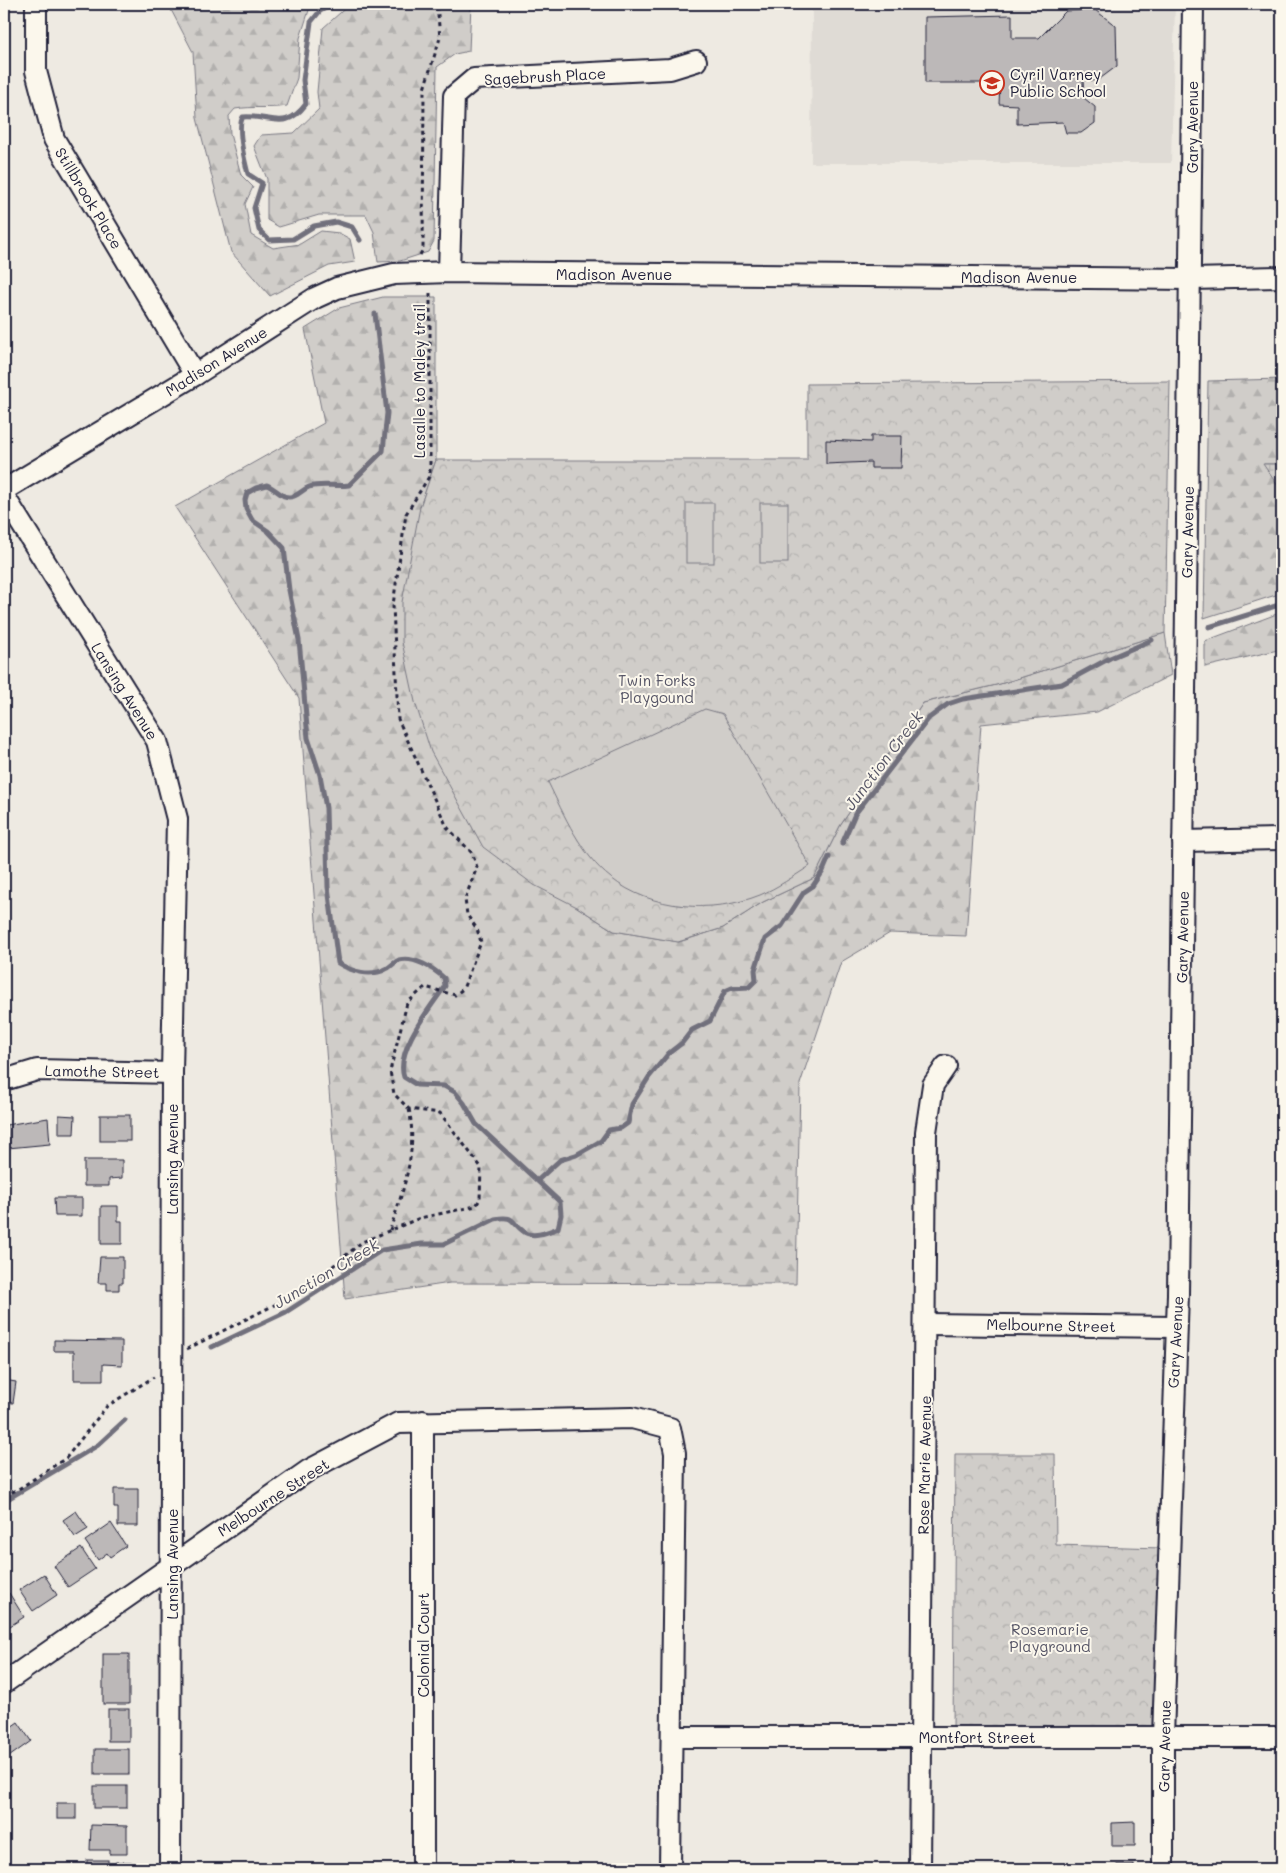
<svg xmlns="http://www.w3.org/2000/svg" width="1286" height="1873" font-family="Mali,sans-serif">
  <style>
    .built { fill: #dfdbd5 }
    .forest { fill: url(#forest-firs); stroke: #797882 }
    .wetland { fill: url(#wetland-marsh); stroke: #797882 }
    .park { fill: url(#park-crowns); stroke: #797882 }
    .pitch { fill: #d0cdc9; stroke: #797882 }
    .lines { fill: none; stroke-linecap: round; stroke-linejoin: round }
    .stream { stroke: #716f7c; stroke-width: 5 }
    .building { fill: #bcb8b8; stroke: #22223b }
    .minor-casing { stroke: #22223b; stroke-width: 24 }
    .path { stroke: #22223b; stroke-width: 3; stroke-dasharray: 4 4; stroke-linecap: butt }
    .minor { stroke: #fbf7ec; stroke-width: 20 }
    .labels { text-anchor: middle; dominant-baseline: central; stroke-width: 4; stroke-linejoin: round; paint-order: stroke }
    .poi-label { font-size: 15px; fill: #22223b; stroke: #fbf7ec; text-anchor: start }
    .street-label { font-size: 15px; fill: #22223b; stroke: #fbf7ec }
    .park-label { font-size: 15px; fill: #565566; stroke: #fbf7ec }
    .water-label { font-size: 16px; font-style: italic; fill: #575666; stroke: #fbf7ec }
  </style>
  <defs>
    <pattern id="forest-firs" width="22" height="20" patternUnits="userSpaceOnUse" patternTransform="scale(1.25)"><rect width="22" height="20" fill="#d0cdc9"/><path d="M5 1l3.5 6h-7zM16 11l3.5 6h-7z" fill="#b2b0ae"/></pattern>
    <pattern id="wetland-marsh" width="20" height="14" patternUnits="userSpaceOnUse" patternTransform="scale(1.25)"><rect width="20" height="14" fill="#d0cdc9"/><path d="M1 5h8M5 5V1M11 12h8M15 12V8" fill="none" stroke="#b2b0ae"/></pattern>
    <pattern id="park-crowns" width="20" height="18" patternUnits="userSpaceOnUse" patternTransform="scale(1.25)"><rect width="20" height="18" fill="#d0cdc9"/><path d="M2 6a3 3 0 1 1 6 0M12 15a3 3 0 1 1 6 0" fill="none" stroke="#b2b0ae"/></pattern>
  </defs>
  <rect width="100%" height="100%" fill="#eeeae2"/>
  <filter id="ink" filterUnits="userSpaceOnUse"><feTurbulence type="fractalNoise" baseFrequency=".02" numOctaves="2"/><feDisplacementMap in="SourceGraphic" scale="10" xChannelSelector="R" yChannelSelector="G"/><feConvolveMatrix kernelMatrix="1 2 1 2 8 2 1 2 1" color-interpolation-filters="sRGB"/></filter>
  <g filter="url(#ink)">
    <polygon class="built" points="812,4 1175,4 1171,163 811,163"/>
    <g class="forest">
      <path d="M 168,4 L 311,4 L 300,38 L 297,78 L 287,106 C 269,109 253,106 235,109 L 229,116 L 230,134 L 241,175 L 253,187 L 245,204 L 251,235 L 273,248 L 300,244 L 321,231 L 339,233 L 350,239 L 355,262 L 329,266 L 270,296 L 231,252 L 197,118 L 193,52 Z"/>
      <polygon points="350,4 471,4 469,51 455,54 437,67 434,241 428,252 400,261 378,262 374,232 366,215 319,215 279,227 267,220 267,179 254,146 261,135 294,133 319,109 317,92 323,28"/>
      <polygon points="383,297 436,297 436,460 420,507 577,907 614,931 679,942 723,928 763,902 814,878 840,826 923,703 1000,684 1165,633 1171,675 1097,712 981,724 966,936 890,933 841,962 800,1084 796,1284 450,1283 345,1299 299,698 175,507 324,423 305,329 339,308"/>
      <polygon points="1282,379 1282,464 1264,464 1282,492 1282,593 1204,618 1208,381"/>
      <polygon points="1282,612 1282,649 1205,667 1205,641"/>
    </g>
    <polygon class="wetland" points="1263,464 1282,464 1282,492"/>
    <g class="park">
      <polygon points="1170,381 1165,633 1000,684 923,703 840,826 814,878 763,902 723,928 678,942 614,931 577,907 534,885 483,847 431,752 415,702 402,642 402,602 420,507 436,460 807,460 807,384"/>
      <polygon points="955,1454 1055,1454 1056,1545 1162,1548 1156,1724 1147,1730 953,1731"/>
    </g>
    <g class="pitch">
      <rect x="686" y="503" width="28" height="60"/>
      <rect x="760" y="503" width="28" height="60"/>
      <path d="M 705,709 L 723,714 L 810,866 C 794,876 777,888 760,895 C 713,914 651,910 611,878 C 581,855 564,815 548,782 Z"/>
    </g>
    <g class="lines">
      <g class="stream">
        <path d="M 333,4 L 320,11 L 311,22 L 303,80 L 306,104 C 285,132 272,115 243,117 C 236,127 245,162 248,174 L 262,183 L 254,208 L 259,230 L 269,240 L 293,239 L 314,226 L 336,222 L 352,227 L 360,240"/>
        <polyline points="1209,627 1282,604"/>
        <polyline points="842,844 855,814 929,718 948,704 963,699 1062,684 1110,658 1152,640"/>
        <polyline points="538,1180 560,1160 576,1155 601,1141 609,1130 621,1128 628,1123 632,1104 649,1077 669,1053 682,1043 692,1030 710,1021 725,991 732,988 749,987 756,980 755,970 765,939 782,926 804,892 813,886 823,871 829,857"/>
        <path d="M 212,1347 L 286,1312 L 382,1250 L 422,1244 L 444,1244 L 495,1219 C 514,1215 511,1222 523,1231 C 532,1239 548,1232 558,1228 L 561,1215 L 560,1202 L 476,1124 L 464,1103 L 455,1092 L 444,1086 L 417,1085 L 404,1077 C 395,1050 430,1008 445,986 L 444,978 C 433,968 414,956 399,960 C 394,962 391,967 386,969 C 371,977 352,972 338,963 L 328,887 L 326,808 L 320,775 L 308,738 L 299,640 L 289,590 L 284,548 L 268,531 L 252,520 L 246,509 L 245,500 L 247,493 L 256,488 L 267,485 C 274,488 278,493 284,496 C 295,500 301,490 309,487 C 321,483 336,487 349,485 L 383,451 L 387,413 L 375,314"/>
        <polyline points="4,1501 98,1445 125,1420"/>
      </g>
    </g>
    <g class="building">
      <polygon points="1095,10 1116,26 1117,66 1097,81 1083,80 1084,98 1095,107 1095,123 1081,133 1066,133 1063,122 1017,124 1017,105 999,104 1000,83 925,83 925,17 1012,15 1012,38 1039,38 1066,11"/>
      <polygon points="871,436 902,436 901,468 871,468 871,462 826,464 826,440 871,442"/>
      <polygon points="59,1115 75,1116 74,1134 59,1134"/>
      <rect x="100" y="1115" width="30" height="26"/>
      <polygon points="48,1118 50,1144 8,1148 6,1125"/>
      <polygon points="84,1160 122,1160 122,1178 109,1179 109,1186 84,1186"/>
      <polygon points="54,1198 82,1198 82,1216 55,1216"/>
      <polygon points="101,1206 118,1206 118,1221 122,1221 122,1244 101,1244"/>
      <polygon points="100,1257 123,1257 123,1283 119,1283 119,1290 107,1290 107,1283 98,1283"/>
      <polygon points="54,1340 122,1341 122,1365 103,1364 103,1380 74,1380 74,1351 54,1351"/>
      <polygon points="4,1367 6,1368 4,1380 16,1382 13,1403 4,1402"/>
      <polygon points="114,1489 138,1489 138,1526 118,1526 118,1508 114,1508"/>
      <polygon points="76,1511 88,1529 75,1537 63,1520"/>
      <polygon points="111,1523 126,1546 110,1557 107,1553 98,1560 85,1541"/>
      <polygon points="81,1548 95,1569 68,1587 54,1566"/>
      <polygon points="44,1574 57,1595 33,1611 19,1590"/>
      <polygon points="9,1593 24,1617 7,1628 4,1624 4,1597"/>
      <rect x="103" y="1654" width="26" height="50"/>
      <rect x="108" y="1709" width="21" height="32"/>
      <polygon points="18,1722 31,1741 6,1759 4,1756 4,1732"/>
      <rect x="95" y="1749" width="34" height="25"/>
      <rect x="94" y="1786" width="33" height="22"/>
      <rect x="57" y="1803" width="19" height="16"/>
      <polygon points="1135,1822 1135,1846 1112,1846 1112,1823"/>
      <polygon points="91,1825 127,1826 127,1854 110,1854 110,1850 90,1850"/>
      <rect x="87" y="1860" width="21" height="9"/>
      <rect x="116" y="1862" width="15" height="7"/>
      <rect x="1117" y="1865" width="17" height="4"/>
    </g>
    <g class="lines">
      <defs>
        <g id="minor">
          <polyline points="36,4 36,71 54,139 195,375"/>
          <polyline points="449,272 454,96 474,79 670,69 696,61"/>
          <polyline points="4,490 195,375 315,298 337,288 394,274 449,272 1191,279 1282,277"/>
          <polyline points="4,496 157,741 177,819 172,1073 170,1869"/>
          <polyline points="1183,841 1282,839"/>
          <polyline points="4,1080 37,1070 172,1073"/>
          <polyline points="926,1324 1175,1327"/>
          <polyline points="4,1683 309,1470 398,1423 632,1418 670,1428 675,1453 670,1869"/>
          <polyline points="672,1737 1282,1737"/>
          <polyline points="423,1869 423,1421"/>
          <polyline points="920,1869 926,1132 933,1085 946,1066"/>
          <polyline points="1163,1869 1163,1737 1178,1294 1193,4"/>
        </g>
      </defs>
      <use href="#minor" class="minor-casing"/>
      <g class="path">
        <polyline points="420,255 423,249 424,89 440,38 437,4"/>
        <path d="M 390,1230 C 403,1190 418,1152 409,1109"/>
        <polyline points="187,1349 304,1290 362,1242 420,1218 476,1206 480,1199 481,1167 440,1113 409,1109 394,1094 390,1071 407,1003 425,987 455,995 463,989 481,942 477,929 467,915 465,899 477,867 472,853 447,827 398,719 393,605 406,514 430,475 430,293"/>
        <polyline points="4,1495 17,1490 66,1458 107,1406 154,1377"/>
      </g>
      <use href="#minor" class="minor"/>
    </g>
  </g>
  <defs>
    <symbol id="school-ring" viewBox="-11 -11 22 22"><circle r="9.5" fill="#fbf7ec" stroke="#c8321e" stroke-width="1.5"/><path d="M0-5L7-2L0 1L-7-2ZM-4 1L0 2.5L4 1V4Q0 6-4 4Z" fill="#c8321e"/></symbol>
  </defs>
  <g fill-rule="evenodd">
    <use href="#school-ring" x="978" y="69" width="28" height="28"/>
  </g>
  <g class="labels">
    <g class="poi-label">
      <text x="1010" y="74">Cyril Varney<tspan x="1010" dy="17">Public School</tspan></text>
    </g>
    <g class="street-label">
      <text transform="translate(545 76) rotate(-3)">Sagebrush Place</text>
      <text transform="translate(1192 127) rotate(-90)">Gary Avenue</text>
      <text transform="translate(89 198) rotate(59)">Stillbrook Place</text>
      <text x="614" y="274">Madison Avenue</text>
      <text x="1019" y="277">Madison Avenue</text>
      <text transform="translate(216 361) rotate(-32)">Madison Avenue</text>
      <text transform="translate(419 381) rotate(-90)">Lasalle to Maley trail</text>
      <text transform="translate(1187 532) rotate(-89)">Gary Avenue</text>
      <text transform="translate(125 691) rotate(58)">Lansing Avenue</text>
      <text transform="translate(1182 937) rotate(-89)">Gary Avenue</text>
      <text transform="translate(102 1071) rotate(1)">Lamothe Street</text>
      <text transform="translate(172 1159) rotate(-90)">Lansing Avenue</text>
      <text transform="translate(1051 1325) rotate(1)">Melbourne Street</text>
      <text transform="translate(1175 1342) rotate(-87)">Gary Avenue</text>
      <text transform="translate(924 1465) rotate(-89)">Rose Marie Avenue</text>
      <text transform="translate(273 1497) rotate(-33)">Melbourne Street</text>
      <text transform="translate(172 1564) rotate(-90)">Lansing Avenue</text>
      <text transform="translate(423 1645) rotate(-90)">Colonial Court</text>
      <text x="977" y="1737">Montfort Street</text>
      <text transform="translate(1164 1746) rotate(-89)">Gary Avenue</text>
    </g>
    <g class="park-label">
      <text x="657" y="680">Twin Forks<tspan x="657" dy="17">Playgound</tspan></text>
      <text x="1050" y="1629">Rosemarie<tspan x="1050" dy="17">Playground</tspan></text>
    </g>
    <g class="water-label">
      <text transform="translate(883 760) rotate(-53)">Junction Creek</text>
      <text transform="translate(326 1273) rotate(-31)">Junction Creek</text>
    </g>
  </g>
  <rect width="1286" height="1873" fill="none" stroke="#fbf7ec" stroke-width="20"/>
  <rect x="10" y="10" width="1266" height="1853" fill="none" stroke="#22223b" stroke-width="2" filter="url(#ink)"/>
</svg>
